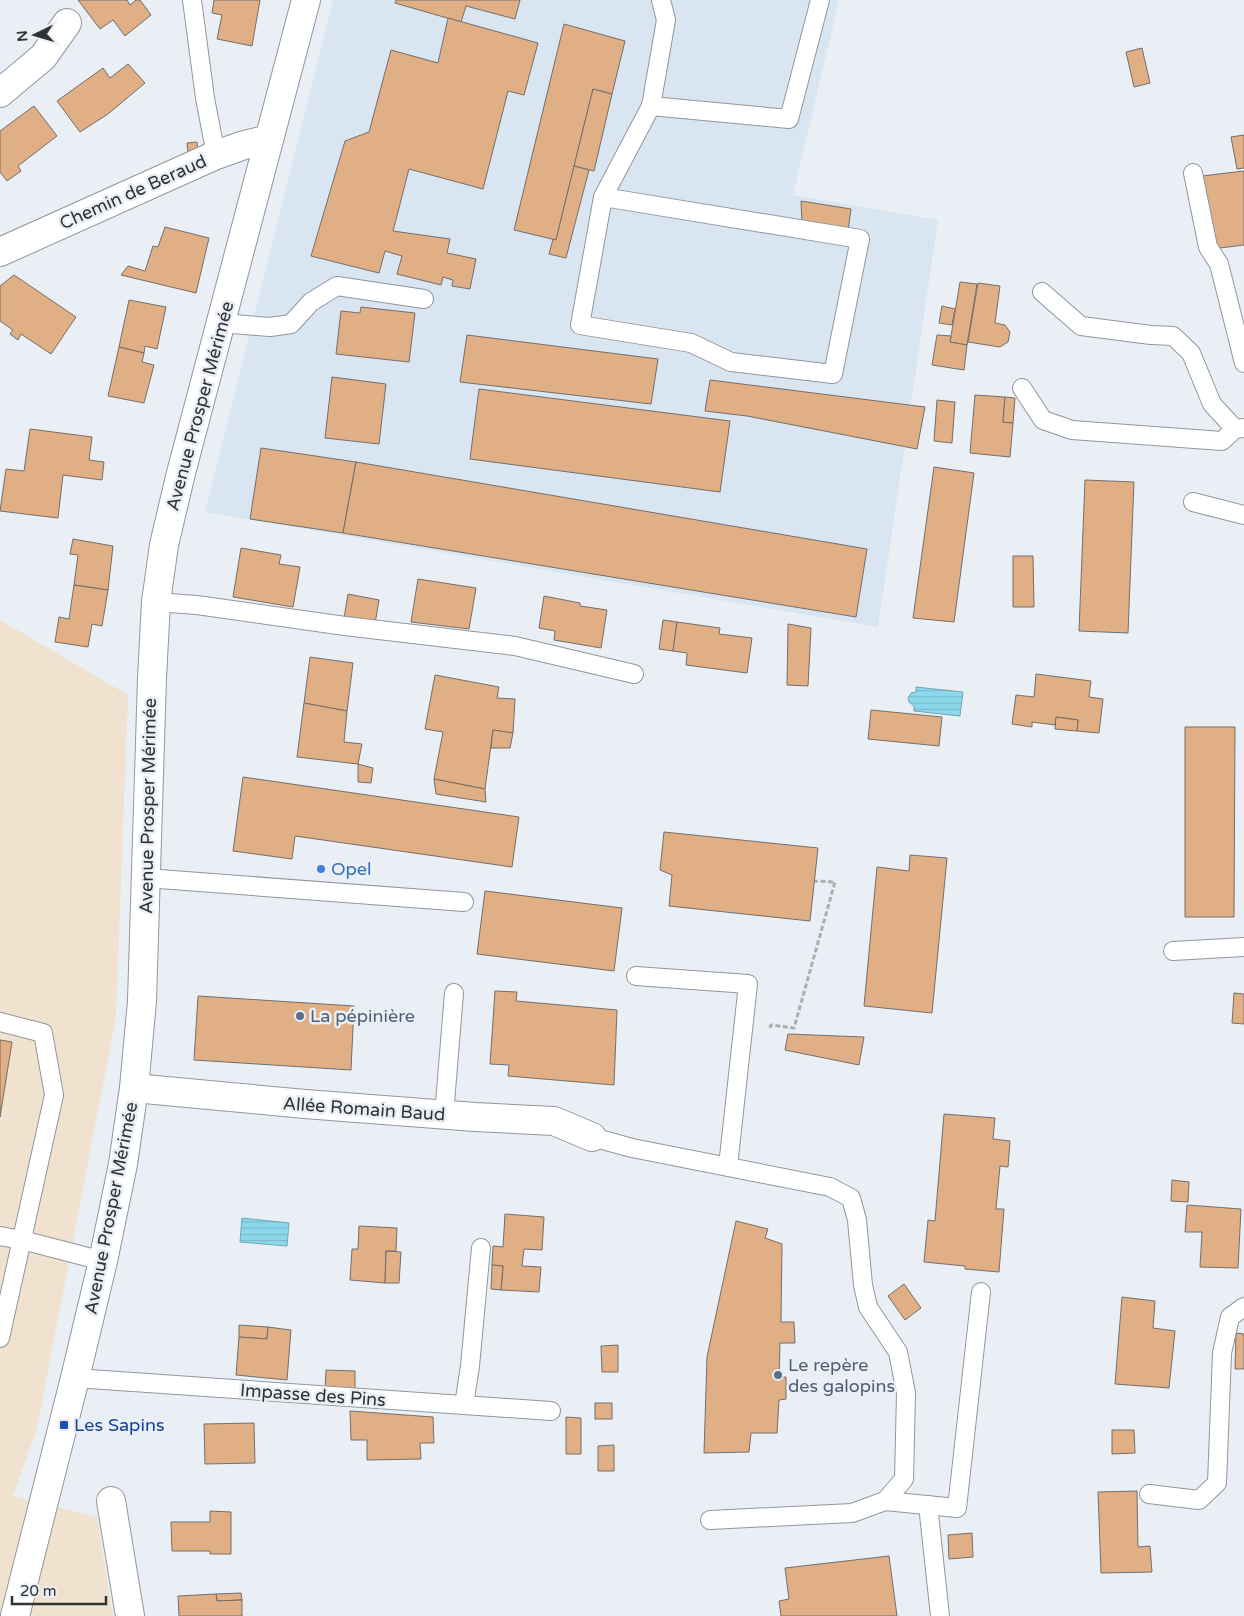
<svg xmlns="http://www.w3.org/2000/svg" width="1244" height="1616" font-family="'Varela Round',sans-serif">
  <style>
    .commercial { fill: #f0e2cf }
    .built { fill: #d9e5f0 }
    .water { fill: url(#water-rules); stroke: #70a6b5 }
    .building { fill: #e1af85; stroke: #746e6a }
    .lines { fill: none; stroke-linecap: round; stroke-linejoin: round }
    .lane-casing { stroke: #91979c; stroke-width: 20 }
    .street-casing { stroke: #91979c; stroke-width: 30 }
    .secondary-casing { stroke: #91979c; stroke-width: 30 }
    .path { stroke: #aaafb3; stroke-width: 3; stroke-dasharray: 5 2.5; stroke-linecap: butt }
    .lane { stroke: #fff; stroke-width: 18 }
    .street { stroke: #fff; stroke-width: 28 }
    .secondary { stroke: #fff; stroke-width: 28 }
    .shop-dot { fill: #3f7fe0; stroke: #e9eff5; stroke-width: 2 }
    .service-dot { fill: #5c6f8a; stroke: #e9eff5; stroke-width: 2 }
    .transit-dot { fill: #1a4fb4; stroke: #e9eff5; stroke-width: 2 }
    .labels { text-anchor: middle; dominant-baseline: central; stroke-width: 5; stroke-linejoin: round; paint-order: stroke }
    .street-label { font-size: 18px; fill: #303234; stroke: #e9eff5 }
    .shop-label { font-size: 18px; fill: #366cbe; stroke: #e9eff5; text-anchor: start }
    .service-label { font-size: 18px; fill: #4e5e75; stroke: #e9eff5; text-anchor: start }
    .transit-label { font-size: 18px; fill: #164399; stroke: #e9eff5; text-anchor: start }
  </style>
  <defs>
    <pattern id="water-rules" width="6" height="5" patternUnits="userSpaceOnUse" patternTransform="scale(1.25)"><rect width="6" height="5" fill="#8cd8ec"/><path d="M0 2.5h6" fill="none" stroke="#79bacb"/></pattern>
  </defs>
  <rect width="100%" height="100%" fill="#e9eff5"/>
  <polygon class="commercial" points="0,620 128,695 116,1017 37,1428 13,1496 97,1517 113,1616 0,1616"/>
  <polygon class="built" points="333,0 839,0 793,195 938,220 878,627 205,512"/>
  <g class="water">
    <polygon points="916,687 963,692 960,716 914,711 914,706 909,702 908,698 911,693 916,692"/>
    <polygon points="242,1218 289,1223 287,1246 240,1242"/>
  </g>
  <g class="building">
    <polygon points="78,0 127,0 130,5 136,0 140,0 151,15 125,36 113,20 100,29"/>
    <polygon points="214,0 260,0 252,46 217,39 222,15 212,13"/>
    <polygon points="396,0 520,0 515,19 466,6 461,22 395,3"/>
    <polygon points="448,18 538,43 524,95 508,91 483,189 409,169 393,231 450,239 447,253 476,259 470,289 452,286 453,280 443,277 441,285 397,274 402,256 385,251 379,273 311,256 345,141 369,132 391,50 438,63"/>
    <polygon points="564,24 625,41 612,94 593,89 556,240 514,230"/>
    <polygon points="1142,48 1150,83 1134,87 1126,52"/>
    <polygon points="128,64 145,83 108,114 80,132 57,101 103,68 110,78"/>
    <polygon points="593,89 612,94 594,171 574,166"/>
    <polygon points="34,106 57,136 18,166 21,171 7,181 0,172 0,131"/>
    <polygon points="1244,135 1244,168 1237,169 1231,137"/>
    <polygon points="197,142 198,153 188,154 187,143"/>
    <polygon points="574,166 589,170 566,258 549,254 553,239 556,240"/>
    <polygon points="1244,171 1244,245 1212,249 1202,176"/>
    <polygon points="801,201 851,209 848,230 802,222"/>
    <polygon points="165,227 209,238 196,293 121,275 128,266 145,271 153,246 158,247"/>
    <polygon points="14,275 76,317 51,354 21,334 18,340 10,334 13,330 0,321 0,286"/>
    <polygon points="960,282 977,284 967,345 950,342"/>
    <polygon points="978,283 1000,286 995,323 1005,325 1010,332 1008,342 1000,347 968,342"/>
    <polygon points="129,300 166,307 157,349 145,346 144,353 119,347"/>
    <polygon points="942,306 955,309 952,325 939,323"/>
    <polygon points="361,307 415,313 409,362 336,354 341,311 360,313"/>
    <polygon points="467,335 658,359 651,404 460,382"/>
    <polygon points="937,335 951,336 950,342 967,345 964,370 932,365"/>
    <polygon points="119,347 144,353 142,362 154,365 144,403 108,396"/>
    <polygon points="332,377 386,384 379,444 325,438"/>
    <polygon points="710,380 925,407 917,449 747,416 705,411"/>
    <polygon points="479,389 730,421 720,492 470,459"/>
    <polygon points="975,395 1005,397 1003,422 1013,423 1010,457 970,453"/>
    <polygon points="1005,397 1015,398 1013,423 1003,422"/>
    <polygon points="937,400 955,402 952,443 934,441"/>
    <polygon points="30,429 92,437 89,460 104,462 102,480 63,475 58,518 0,511 6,469 24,471"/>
    <polygon points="261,448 356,462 343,533 250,519"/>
    <polygon points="356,462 867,549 856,617 343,533"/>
    <polygon points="934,467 974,473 954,622 913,618"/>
    <polygon points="1085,480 1134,482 1128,633 1079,631"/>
    <polygon points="73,539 113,546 108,590 74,585 78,555 70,554"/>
    <polygon points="241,548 281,555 279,564 300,567 293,607 233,597"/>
    <polygon points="1013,556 1033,556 1034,607 1013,607"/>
    <polygon points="418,579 476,588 469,629 411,622"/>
    <polygon points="74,585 108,590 102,626 92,624 88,647 55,642 59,617 69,619"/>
    <polygon points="348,594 379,600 375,624 344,618"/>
    <polygon points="544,596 580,603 580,606 607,610 601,648 554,640 555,631 539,628"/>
    <polygon points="663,620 677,622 673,651 659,649"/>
    <polygon points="677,622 720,628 719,634 752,638 747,673 686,665 687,653 673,651"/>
    <polygon points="788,624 811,628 808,686 787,685"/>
    <polygon points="310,657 353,663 347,711 304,703"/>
    <polygon points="1036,674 1091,681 1089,697 1103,699 1099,733 1077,731 1078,720 1056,717 1055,725 1032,722 1032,727 1012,724 1016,695 1034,697"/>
    <polygon points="435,675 499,687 497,698 515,699 513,733 493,730 485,789 434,779 443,732 425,729"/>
    <polygon points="304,703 347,711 344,742 362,744 358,764 297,757"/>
    <polygon points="871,710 942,717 939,746 868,739"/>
    <polygon points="1056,717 1078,720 1077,731 1055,729"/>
    <polygon points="1185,727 1235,727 1234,917 1185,917"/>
    <polygon points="493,730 513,733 510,748 491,748"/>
    <polygon points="358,764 373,768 371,783 358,782"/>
    <polygon points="243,777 519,817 512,867 295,836 292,859 233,851"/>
    <polygon points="434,779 485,789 486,802 436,794"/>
    <polygon points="664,832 818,848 810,921 669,906 672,875 660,870"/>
    <polygon points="910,855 947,858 932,1013 864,1006 877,867 909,871"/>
    <polygon points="485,891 622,908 614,971 477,954"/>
    <polygon points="495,991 517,992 516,1001 617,1010 614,1085 508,1076 509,1065 490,1064"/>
    <polygon points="1234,993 1244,994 1244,1024 1232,1023"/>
    <polygon points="198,996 354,1006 351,1070 194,1060"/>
    <polygon points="788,1034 864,1037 859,1065 785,1050"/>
    <polygon points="0,1040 12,1042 0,1117"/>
    <polygon points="944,1114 995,1118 993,1139 1010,1141 1008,1167 1000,1166 996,1209 1004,1209 999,1272 965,1269 965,1266 924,1262 928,1220 935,1221"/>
    <polygon points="1172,1180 1189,1182 1188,1202 1171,1201"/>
    <polygon points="1187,1205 1241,1209 1238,1268 1200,1267 1202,1232 1185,1232"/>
    <polygon points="505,1214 544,1217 542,1250 524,1249 522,1266 541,1267 539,1292 501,1290 503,1266 492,1265 493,1246 503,1247"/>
    <polygon points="736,1221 768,1229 765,1238 782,1244 781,1322 794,1322 795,1343 780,1343 779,1377 786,1377 786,1399 779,1400 777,1433 751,1433 749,1452 704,1453 707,1357"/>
    <polygon points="359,1226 397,1228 396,1251 386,1251 385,1283 350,1280 352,1249 358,1249"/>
    <polygon points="386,1251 401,1252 399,1283 385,1283"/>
    <polygon points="492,1265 503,1266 501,1290 491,1289"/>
    <polygon points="904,1284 921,1308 905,1320 888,1296"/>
    <polygon points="1122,1297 1155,1301 1153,1328 1175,1331 1169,1388 1115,1384"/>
    <polygon points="239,1325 268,1327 267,1339 239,1337"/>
    <polygon points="268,1327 291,1330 287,1380 236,1375 239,1337 267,1339"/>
    <polygon points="1236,1333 1244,1334 1244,1369 1235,1369"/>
    <polygon points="618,1345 618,1372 602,1372 601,1346"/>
    <polygon points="326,1370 355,1371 355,1393 325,1391"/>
    <rect x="595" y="1403" width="17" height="16"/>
    <polygon points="350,1411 433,1417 434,1443 420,1443 421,1459 367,1460 367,1440 351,1440"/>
    <polygon points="566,1417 581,1418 581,1454 566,1454"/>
    <polygon points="254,1423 255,1463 205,1464 204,1424"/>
    <polygon points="1112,1430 1134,1430 1135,1453 1112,1454"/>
    <polygon points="614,1445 614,1471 598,1471 598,1446"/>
    <polygon points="1137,1491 1138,1547 1150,1546 1152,1572 1101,1573 1098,1492"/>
    <polygon points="210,1511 231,1512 231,1554 210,1554 210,1551 172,1551 171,1522 210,1522"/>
    <polygon points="972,1533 973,1557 949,1559 948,1535"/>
    <polygon points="889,1556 897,1616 781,1616 779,1601 789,1599 785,1568"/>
    <polygon points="241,1593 242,1600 217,1601 216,1594"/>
    <polygon points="216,1594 217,1601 242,1600 242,1616 179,1616 178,1596"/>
  </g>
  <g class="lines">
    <defs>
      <g id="lane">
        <polyline points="192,0 205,98 216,155"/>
        <polyline points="651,106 789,119 820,0"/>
        <polyline points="1193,173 1208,247 1219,264 1244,363"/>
        <polyline points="603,197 860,239 833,374 731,362 691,343 580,325 603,197 651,106 666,20 661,0"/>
        <polyline points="1042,292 1081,326 1151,335 1173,336 1191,353 1212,404 1235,429 1244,428"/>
        <polyline points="221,323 270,327 291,324 311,302 337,286 424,299"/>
        <polyline points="1022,388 1043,420 1072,430 1222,441 1235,429"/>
        <polyline points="1193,502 1244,515"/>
        <polyline points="156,602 197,605 345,626 515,646 634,674"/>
        <polyline points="146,878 464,902"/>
        <polyline points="1173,951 1244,947"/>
        <polyline points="636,976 748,984 728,1166"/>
        <polyline points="0,1022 43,1033 54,1095 0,1338"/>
        <polyline points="444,1115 454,993"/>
        <polyline points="592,1137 632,1148 830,1187 851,1198 857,1220 863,1285 868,1307 898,1352 906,1393 904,1479 885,1501 852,1513 710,1520"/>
        <polyline points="0,1236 22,1240 103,1261"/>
        <polyline points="75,1378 551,1411"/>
        <polyline points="464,1405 470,1366 481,1248"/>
        <polyline points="1149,1494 1199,1500 1217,1483 1222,1353 1230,1317 1244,1307"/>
        <polyline points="885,1501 957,1508 981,1292"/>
        <polyline points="928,1505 940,1616"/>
      </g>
      <g id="street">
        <polyline points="0,93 43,57 67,23"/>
        <polyline points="0,252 216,155 244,145 269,139"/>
        <polyline points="134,1088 305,1104 475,1117 554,1121 592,1137"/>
        <polyline points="111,1501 130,1616"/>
      </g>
      <polyline id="secondary" points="15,1616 75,1378 103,1261 123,1164 134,1088 142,1001 152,678 156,602 164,545 181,473 306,0"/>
    </defs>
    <use href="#lane" class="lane-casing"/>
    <use href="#street" class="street-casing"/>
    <use href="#secondary" class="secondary-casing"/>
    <polyline class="path" points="770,1028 771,1025 794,1028 835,882 815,881"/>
    <use href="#lane" class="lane"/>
    <use href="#street" class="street"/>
    <use href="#secondary" class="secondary"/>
  </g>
  <circle class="shop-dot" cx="321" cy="869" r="5"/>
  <g class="service-dot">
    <circle cx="300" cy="1016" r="5"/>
    <circle cx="778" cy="1375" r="5"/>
  </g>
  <rect class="transit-dot" x="59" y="1420" width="10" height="10" rx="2.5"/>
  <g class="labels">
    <g class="street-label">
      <text transform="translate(133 192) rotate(-24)">Chemin de Beraud</text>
      <text transform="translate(200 406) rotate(-75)">Avenue Prosper Mérimée</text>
      <text transform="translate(148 806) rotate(-89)">Avenue Prosper Mérimée</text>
      <text transform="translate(364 1109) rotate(4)">Allée Romain Baud</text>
      <text transform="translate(111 1208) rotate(-79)">Avenue Prosper Mérimée</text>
      <text transform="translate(313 1395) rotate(4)">Impasse des Pins</text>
    </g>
    <g class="shop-label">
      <text x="331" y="869">Opel</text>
    </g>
    <g class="service-label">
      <text x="310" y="1016">La pépinière</text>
      <text x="788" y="1365">Le repère<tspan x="788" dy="21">des galopins</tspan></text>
    </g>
    <g class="transit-label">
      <text x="74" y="1425">Les Sapins</text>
    </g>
  </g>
  <g transform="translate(35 35) rotate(265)" stroke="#e9eff5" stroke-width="4" paint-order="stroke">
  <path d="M0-4L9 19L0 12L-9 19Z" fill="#303234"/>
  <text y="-8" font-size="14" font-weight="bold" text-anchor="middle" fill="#303234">N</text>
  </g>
  <path d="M12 1596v8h94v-8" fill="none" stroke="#303234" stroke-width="2.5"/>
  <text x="20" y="1596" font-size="15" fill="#303234" stroke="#e9eff5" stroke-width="4" paint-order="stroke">20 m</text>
</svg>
